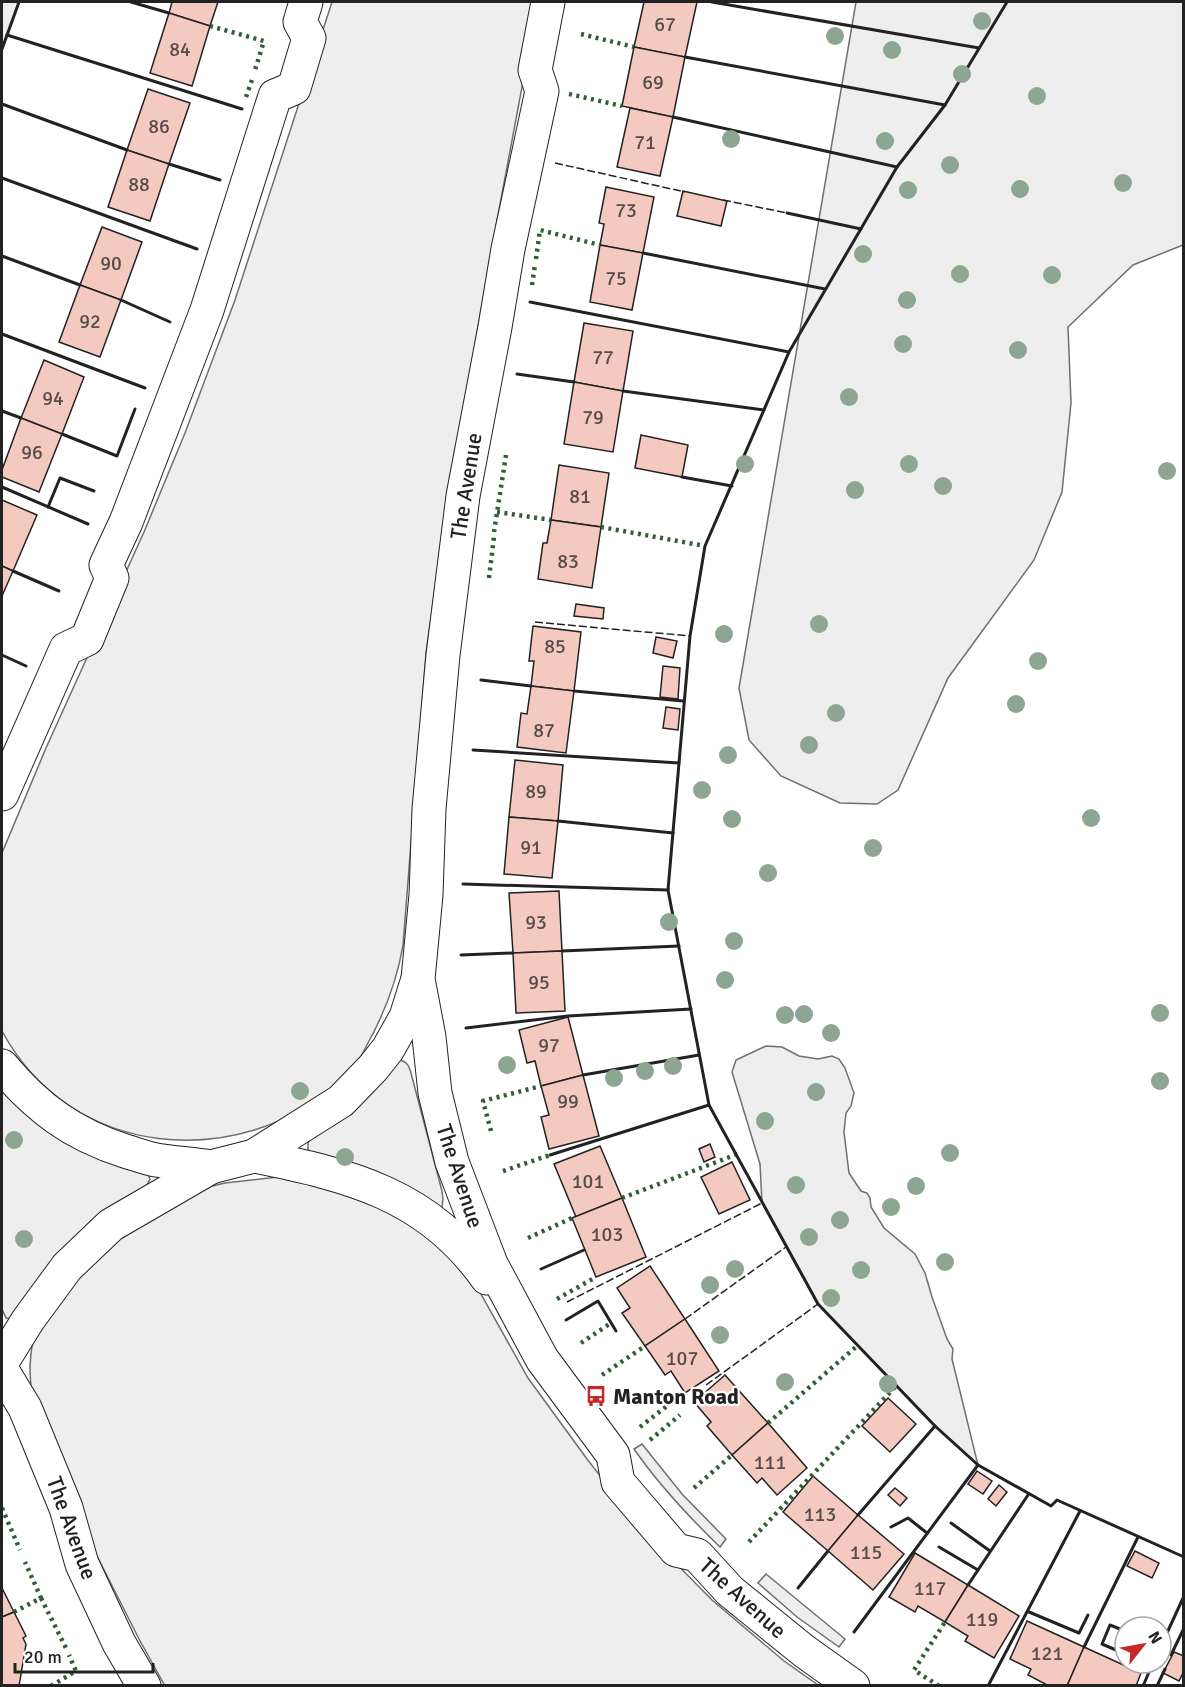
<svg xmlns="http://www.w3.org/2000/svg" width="1185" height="1687" font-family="Signika,sans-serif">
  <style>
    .green { fill: #eee; stroke: #6f6f6f; stroke-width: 1.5 }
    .building { fill: #f3c9c0; stroke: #222; stroke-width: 1.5 }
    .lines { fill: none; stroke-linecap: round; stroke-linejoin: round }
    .minor-casing { stroke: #222; stroke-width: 35 }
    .minor { stroke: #fff; stroke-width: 33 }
    .hedge { stroke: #2f5e38; stroke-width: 4.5; stroke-dasharray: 3 4.5; stroke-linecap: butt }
    .fence { stroke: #222; stroke-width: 1.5; stroke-dasharray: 8 3; stroke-linecap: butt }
    .wall { stroke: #222; stroke-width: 3 }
    .tree { fill: #8da692 }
    .labels { text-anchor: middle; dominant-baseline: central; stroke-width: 4.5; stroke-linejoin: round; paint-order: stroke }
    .number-label { font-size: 20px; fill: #564c4a }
    .street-label { font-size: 22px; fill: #222; stroke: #fff }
    .poi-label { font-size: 22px; font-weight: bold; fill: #222; stroke: #fff; text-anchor: start }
  </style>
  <rect width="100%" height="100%" fill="#fff"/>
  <g class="green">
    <polygon points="2,2 19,2 2,49"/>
    <path d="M 332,2 L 538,2 L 492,247 L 447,505 L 426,653 L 403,945 C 397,981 385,1012 368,1043 C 361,1057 354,1070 342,1081 C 237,1173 71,1159 2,1031 L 2,853 L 46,748 L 144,532 L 185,433 L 235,300 Z"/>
    <polygon points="856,2 1184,2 1183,245 1133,265 1068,327 1071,403 1062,492 1034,560 948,678 898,790 877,804 840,803 781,776 749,740 739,688"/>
    <polygon points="766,1046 782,1047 799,1056 818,1059 832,1056 839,1059 845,1068 854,1093 851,1106 846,1113 844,1132 849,1173 861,1191 867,1193 870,1198 871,1207 884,1228 915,1254 925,1273 932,1297 947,1339 953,1349 952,1359 978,1465 935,1426 818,1304 762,1203 760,1164 732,1072 736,1060"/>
    <path d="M 397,1060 C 408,1060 410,1068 412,1077 L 442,1191 L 443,1199 L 442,1207 L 435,1207 L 308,1152 L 308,1143 L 312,1136 Z"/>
    <path d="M 2,1091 C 40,1133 98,1151 148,1174 L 150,1179 L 147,1185 L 11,1319 L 6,1318 L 2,1309 Z"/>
    <path d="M 278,1177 L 382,1200 L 468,1271 L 528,1378 L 587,1459 L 640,1527 L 712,1600 L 784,1661 L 818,1685 L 165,1686 L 139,1639 L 95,1552 L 33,1403 C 29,1375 28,1354 37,1327 L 110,1239 L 204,1188 L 225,1183 Z"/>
    <path d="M 642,1444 L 682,1494 L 726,1539 L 720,1547 C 688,1516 659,1485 634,1449 Z"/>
    <polygon points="766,1574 845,1639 839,1647 797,1617 758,1583"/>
  </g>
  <g class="building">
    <polygon points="172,2 218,2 210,26 169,13"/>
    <polygon points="644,2 697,2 685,57 634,47"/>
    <polygon points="169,13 210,26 192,86 150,73"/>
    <polygon points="634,47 685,57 673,117 622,106"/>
    <polygon points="148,89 190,103 169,164 127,150"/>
    <polygon points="630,108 673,117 660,176 617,167"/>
    <polygon points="127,150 169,164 150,221 108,207"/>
    <polygon points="606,187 654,197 643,253 600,245 604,224 599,223"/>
    <polygon points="683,191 727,201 721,226 677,216"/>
    <polygon points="102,227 142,242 121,300 80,285"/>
    <polygon points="600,245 643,253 632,310 590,302"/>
    <polygon points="80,285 121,300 100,357 59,342"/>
    <polygon points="584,323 633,331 623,391 574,382"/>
    <polygon points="44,360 84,377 62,434 21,418"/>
    <polygon points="574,382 623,391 613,452 564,444"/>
    <polygon points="21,418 62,434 39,492 2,477 2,470"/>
    <polygon points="641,435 688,445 682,477 635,468"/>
    <polygon points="559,465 609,473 601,527 551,520"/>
    <polygon points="2,500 37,515 13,571 2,566"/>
    <polygon points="551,520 601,527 592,588 538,579 543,543 547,543"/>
    <polygon points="2,566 13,571 2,596"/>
    <polygon points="576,604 604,608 603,619 574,616"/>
    <polygon points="533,626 581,632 574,691 531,686 534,661 529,661"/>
    <polygon points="656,637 677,641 673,658 653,653"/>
    <polygon points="663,666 680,668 678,699 660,697"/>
    <polygon points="531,686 574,691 566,753 517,747 521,713 527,714"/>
    <polygon points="666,707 680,709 678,730 663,728"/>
    <polygon points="515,760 563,765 558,821 509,817"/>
    <polygon points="509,817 558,821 552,878 504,874"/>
    <polygon points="559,891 562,951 513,953 509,893"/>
    <polygon points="562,951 565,1011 516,1013 513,953"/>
    <polygon points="568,1017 583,1075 541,1086 535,1061 527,1063 519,1030"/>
    <polygon points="583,1075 599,1136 549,1149 541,1117 549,1115 541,1086"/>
    <polygon points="710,1144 715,1157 704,1162 699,1149"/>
    <polygon points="600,1146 622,1198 576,1217 554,1164"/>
    <polygon points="732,1162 750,1200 719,1214 701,1177"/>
    <polygon points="622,1198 646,1257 596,1277 572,1218"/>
    <polygon points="650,1266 685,1319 645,1346 622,1313 630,1308 617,1288"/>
    <polygon points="685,1319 719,1371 685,1393 671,1371 665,1375 645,1346"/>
    <polygon points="725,1375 768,1423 732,1455 707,1426 711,1422 694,1402"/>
    <polygon points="888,1398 916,1424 890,1452 862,1426"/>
    <polygon points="768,1423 807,1468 777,1495 762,1478 757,1483 732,1455"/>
    <polygon points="977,1471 992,1481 983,1494 968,1484"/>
    <polygon points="813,1476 858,1515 828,1551 783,1512"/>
    <polygon points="999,1485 1007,1492 996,1506 988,1499"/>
    <polygon points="895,1488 907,1498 900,1506 888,1495"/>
    <polygon points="858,1515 904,1554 873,1590 828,1551"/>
    <polygon points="1135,1551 1159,1563 1152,1578 1127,1566"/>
    <polygon points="915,1553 968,1585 945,1622 918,1606 915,1612 889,1597"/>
    <polygon points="968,1585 1019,1616 994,1658 965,1641 968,1636 945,1622"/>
    <polygon points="2,1588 14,1612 2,1617"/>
    <polygon points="14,1612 26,1636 23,1638 26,1644 19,1686 2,1685 2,1617"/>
    <polygon points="1027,1621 1084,1647 1067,1686 1049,1686 1028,1675 1031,1669 1010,1659"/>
    <polygon points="1084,1647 1141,1673 1136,1686 1067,1686"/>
    <polygon points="1174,1652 1184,1656 1184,1671 1179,1681 1163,1673"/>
  </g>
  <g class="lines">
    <defs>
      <g id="minor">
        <polyline points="548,2 535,70 542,91 508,249 495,327 463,496 443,655 429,809 426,895 418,979 429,1037 435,1093 452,1162 491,1264 542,1359 613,1455 618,1482 676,1550 697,1555 730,1591 804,1651 853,1686"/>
        <polyline points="2,794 66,649 87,639 112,578 106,565 126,522 207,310 275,96 294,88 309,38 300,22 306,2"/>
        <path d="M 2,1066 C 37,1108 72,1134 125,1151 C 135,1154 146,1158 156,1160 C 174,1163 193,1164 211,1167"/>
        <path d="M 254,1156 C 349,1175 428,1194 487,1278"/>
        <polyline points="2,1362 28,1320 67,1267 111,1225 211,1167 254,1156 341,1101 373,1068 388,1049 406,1017 417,982"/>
        <polyline points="2,1370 25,1408 66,1508 82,1564 119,1643 144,1686"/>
      </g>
    </defs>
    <use href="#minor" class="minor-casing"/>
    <use href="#minor" class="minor"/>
    <g class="hedge">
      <polyline points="210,26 264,41 255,70"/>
      <polyline points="581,34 634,47"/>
      <polyline points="569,94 622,106"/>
      <polyline points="246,97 253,77"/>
      <polyline points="536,259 540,230 600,245"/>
      <polyline points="532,285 535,265"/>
      <polyline points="497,512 551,520"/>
      <polyline points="601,527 705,546"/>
      <polyline points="494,532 506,455"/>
      <polyline points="489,578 494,537"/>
      <polyline points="491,1131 483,1101 541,1086"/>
      <polyline points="503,1171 550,1155"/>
      <polyline points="622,1198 735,1155"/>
      <polyline points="528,1238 572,1218"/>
      <polyline points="557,1299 596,1277"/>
      <polyline points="581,1343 611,1323"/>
      <polyline points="602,1375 645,1346"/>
      <polyline points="768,1423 857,1346"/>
      <polyline points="640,1427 672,1402"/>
      <polyline points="650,1440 680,1415"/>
      <polyline points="694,1488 732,1455"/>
      <polyline points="2,1508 20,1550"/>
      <polyline points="749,1542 896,1386"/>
      <polyline points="41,1598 66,1648"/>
      <polyline points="14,1612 41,1598 25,1562"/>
      <polyline points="51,1686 76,1671 69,1655"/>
      <polyline points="939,1686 914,1670 945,1622"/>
    </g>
    <g class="fence">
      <polyline points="555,163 685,192"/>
      <polyline points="723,200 787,213"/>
      <polyline points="535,622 690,636"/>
      <polyline points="567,1302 762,1203"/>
      <polyline points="685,1319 786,1247"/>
      <polyline points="706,1385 818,1304"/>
    </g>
    <g class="wall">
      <polyline points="131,2 169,13"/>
      <polyline points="712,2 979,48"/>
      <polyline points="1007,2 945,105 897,167 789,352 705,546 690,636 668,890 709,1105 818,1304 935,1426 978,1465 1051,1506 1057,1500 1184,1557"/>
      <polyline points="7,35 242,109"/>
      <polyline points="2,49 19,2"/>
      <polyline points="685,57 945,105"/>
      <polyline points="2,104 127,150"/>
      <polyline points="673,117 897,167"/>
      <polyline points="169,164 220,180"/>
      <polyline points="2,178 197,249"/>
      <polyline points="787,213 861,229"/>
      <polyline points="643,253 825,289"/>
      <polyline points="2,256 80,285"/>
      <polyline points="121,300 170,322"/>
      <polyline points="530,302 789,352"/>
      <polyline points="2,334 145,388"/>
      <polyline points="517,374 574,382"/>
      <polyline points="623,391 764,410"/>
      <polyline points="2,411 21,418"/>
      <polyline points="62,434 117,456 135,409"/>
      <polyline points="682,477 732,486"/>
      <polyline points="2,487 88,524"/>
      <polyline points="48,507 60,478 94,491"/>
      <polyline points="13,571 59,591"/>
      <polyline points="2,655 26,666"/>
      <polyline points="481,680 531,686"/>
      <polyline points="574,691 683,701"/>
      <polyline points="473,750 679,763"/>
      <polyline points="558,821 673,833"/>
      <polyline points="463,884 668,890"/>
      <polyline points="562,951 679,946"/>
      <polyline points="461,955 513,953"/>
      <polyline points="466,1028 568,1016 691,1009"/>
      <polyline points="583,1075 699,1055"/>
      <polyline points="550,1155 709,1105"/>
      <polyline points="541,1269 584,1250"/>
      <polyline points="566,1320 598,1301 616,1331"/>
      <polyline points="858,1515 935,1426"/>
      <polyline points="951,1523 990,1551"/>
      <polyline points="891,1527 908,1518 927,1533"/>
      <polyline points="939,1547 978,1570"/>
      <polyline points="968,1585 1028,1495"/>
      <polyline points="798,1588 828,1551"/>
      <polyline points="1029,1612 1079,1633 1088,1615"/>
      <polyline points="1125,1631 1110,1625 1102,1644 1125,1654"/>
      <polyline points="854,1632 978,1465"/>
      <polyline points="1161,1646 1184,1596"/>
      <polyline points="1084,1647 1138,1537"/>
      <polyline points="1171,1655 1184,1628"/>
      <polyline points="988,1686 1080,1511"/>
      <polyline points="1143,1686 1153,1663"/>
      <polyline points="1157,1686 1165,1669"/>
    </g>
  </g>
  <g class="tree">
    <circle cx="982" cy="21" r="9"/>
    <circle cx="835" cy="36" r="9"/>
    <circle cx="892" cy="50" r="9"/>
    <circle cx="962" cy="74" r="9"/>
    <circle cx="1037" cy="96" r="9"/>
    <circle cx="731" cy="139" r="9"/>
    <circle cx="885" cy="141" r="9"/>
    <circle cx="950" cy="165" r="9"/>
    <circle cx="1123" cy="183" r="9"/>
    <circle cx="1020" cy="189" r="9"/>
    <circle cx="908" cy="190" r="9"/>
    <circle cx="863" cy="254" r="9"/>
    <circle cx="960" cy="274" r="9"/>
    <circle cx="1052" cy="275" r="9"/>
    <circle cx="907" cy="300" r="9"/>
    <circle cx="903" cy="344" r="9"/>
    <circle cx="1018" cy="350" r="9"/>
    <circle cx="849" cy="397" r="9"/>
    <circle cx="745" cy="464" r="9"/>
    <circle cx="909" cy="464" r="9"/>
    <circle cx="1167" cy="471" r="9"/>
    <circle cx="943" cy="486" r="9"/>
    <circle cx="855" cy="490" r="9"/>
    <circle cx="819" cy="624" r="9"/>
    <circle cx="724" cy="634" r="9"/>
    <circle cx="1038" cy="661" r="9"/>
    <circle cx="1016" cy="704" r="9"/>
    <circle cx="836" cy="713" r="9"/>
    <circle cx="809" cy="745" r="9"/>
    <circle cx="728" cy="755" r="9"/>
    <circle cx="702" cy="790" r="9"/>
    <circle cx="1091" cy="818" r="9"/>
    <circle cx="732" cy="819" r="9"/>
    <circle cx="873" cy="848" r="9"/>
    <circle cx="768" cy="873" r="9"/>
    <circle cx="669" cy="922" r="9"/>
    <circle cx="734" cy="941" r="9"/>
    <circle cx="725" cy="980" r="9"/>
    <circle cx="1160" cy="1013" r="9"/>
    <circle cx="804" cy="1014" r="9"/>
    <circle cx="785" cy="1015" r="9"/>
    <circle cx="831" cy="1033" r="9"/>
    <circle cx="507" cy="1065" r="9"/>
    <circle cx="673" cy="1066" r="9"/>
    <circle cx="645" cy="1071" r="9"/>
    <circle cx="614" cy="1078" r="9"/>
    <circle cx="1160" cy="1081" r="9"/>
    <circle cx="300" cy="1091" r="9"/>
    <circle cx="816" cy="1092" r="9"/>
    <circle cx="765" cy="1121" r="9"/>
    <circle cx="14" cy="1140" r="9"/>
    <circle cx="950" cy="1153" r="9"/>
    <circle cx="345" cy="1157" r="9"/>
    <circle cx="796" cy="1185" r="9"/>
    <circle cx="916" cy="1186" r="9"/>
    <circle cx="891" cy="1207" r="9"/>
    <circle cx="840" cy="1220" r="9"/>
    <circle cx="809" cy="1237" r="9"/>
    <circle cx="24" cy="1239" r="9"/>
    <circle cx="945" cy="1262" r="9"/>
    <circle cx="735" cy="1269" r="9"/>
    <circle cx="861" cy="1270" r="9"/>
    <circle cx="710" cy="1285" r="9"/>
    <circle cx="831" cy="1298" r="9"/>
    <circle cx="720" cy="1335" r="9"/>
    <circle cx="785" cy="1382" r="9"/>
    <circle cx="888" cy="1384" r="9"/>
  </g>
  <defs>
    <symbol id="bus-bare" viewBox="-9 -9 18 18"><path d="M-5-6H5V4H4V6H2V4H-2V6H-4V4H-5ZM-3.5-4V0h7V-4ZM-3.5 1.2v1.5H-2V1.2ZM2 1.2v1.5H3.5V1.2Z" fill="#c62828" stroke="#fff" stroke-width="2.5" paint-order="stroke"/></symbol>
  </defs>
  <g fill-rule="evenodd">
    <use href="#bus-bare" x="581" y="1381" width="30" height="30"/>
  </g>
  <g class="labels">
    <g class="number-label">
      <text x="665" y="24">67</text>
      <text x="180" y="49">84</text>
      <text x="653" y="82">69</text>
      <text x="159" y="126">86</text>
      <text x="645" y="142">71</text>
      <text x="139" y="184">88</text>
      <text x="626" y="210">73</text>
      <text x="111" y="263">90</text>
      <text x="616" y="278">75</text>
      <text x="90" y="321">92</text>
      <text x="603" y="357">77</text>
      <text x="53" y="398">94</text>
      <text x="593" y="417">79</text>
      <text x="32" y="452">96</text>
      <text x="580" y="496">81</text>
      <text x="568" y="561">83</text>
      <text x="555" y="646">85</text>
      <text x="544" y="730">87</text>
      <text x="536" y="791">89</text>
      <text x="531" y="847">91</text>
      <text x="536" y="922">93</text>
      <text x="539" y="982">95</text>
      <text x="549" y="1045">97</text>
      <text x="568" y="1101">99</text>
      <text x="588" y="1181">101</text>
      <text x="607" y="1234">103</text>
      <text x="682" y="1358">107</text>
      <text x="770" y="1462">111</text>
      <text x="820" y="1514">113</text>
      <text x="866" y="1552">115</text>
      <text x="930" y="1588">117</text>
      <text x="982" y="1619">119</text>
      <text x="1047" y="1653">121</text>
    </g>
    <g class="street-label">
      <text transform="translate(466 486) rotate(-81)">The Avenue</text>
      <text transform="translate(460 1176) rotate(72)">The Avenue</text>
      <text transform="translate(72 1528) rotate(70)">The Avenue</text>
      <text transform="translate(743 1598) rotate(42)">The Avenue</text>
    </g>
    <g class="poi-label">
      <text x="613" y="1396">Manton Road</text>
    </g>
  </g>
  <rect width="1185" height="1687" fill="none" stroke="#222222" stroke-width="6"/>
  <g transform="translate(1143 1645) rotate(59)"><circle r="28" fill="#ffffff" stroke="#a7a7a7" stroke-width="1.5"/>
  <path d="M0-4.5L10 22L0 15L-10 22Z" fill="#c62828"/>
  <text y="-9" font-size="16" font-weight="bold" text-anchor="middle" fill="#222222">N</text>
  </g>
  <path d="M15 1663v9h138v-9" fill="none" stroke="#222222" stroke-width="3"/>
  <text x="24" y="1663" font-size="18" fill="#222222" stroke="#ffffff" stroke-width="4.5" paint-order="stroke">20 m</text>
</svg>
